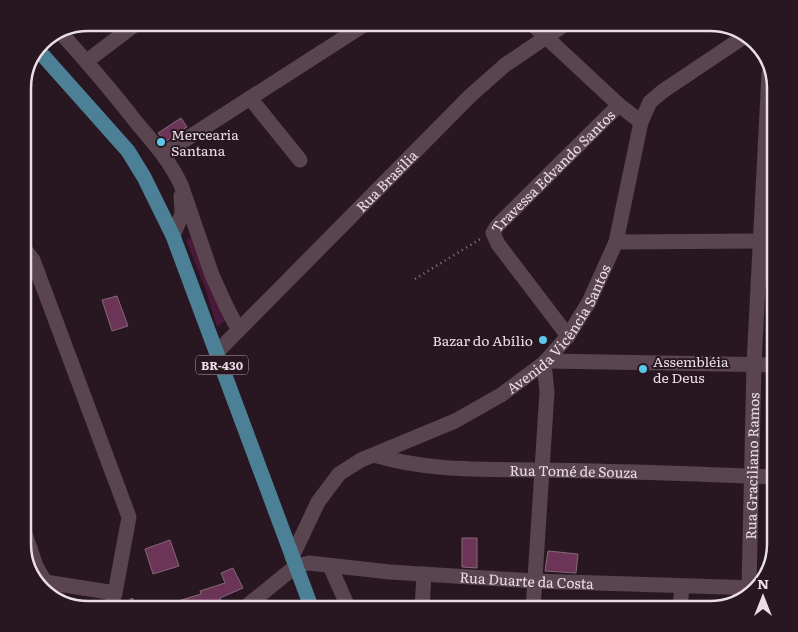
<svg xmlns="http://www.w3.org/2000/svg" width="798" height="632" font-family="Literata,serif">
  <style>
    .green { fill: #481938 }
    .building { fill: #6c3558; stroke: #816a77 }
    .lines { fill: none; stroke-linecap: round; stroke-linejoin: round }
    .path { stroke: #8a7b84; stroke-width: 2.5; stroke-dasharray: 1 4; stroke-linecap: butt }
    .minor { stroke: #594450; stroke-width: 15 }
    .primary { stroke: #4b8097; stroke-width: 15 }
    .poi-dot { fill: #5dc7e8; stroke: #281721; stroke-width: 2 }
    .labels { text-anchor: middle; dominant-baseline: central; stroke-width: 4; stroke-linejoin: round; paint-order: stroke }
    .shield { fill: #281721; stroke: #b0a2aa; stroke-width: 1 }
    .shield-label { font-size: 12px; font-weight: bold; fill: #eadde4 }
    .poi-label { font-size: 14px; fill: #eadde4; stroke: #281721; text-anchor: start }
    .street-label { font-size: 14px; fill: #eadde4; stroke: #281721 }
    .rim { fill: none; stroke: #eadde4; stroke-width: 2.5 }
  </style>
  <rect width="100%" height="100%" fill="#281721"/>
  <polygon class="green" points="193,236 226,320 217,327 205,287 186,240"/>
  <g class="building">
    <polygon points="181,118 187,127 165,142 158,133"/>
    <polygon points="117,296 128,326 112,331 102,300"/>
    <polygon points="462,538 477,538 477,568 462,567"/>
    <polygon points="170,540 179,566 153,574 145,549"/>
    <polygon points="548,551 578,554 576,573 545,571"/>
    <polygon points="233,568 243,588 220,598 223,610 159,610 159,607 201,594 200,591 225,583 221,573"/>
    <polygon points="132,598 142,610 120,610 120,608"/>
  </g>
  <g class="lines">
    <polyline class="path" points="415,279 482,238"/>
    <g class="minor">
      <polyline points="531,23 619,105 641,122"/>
      <path d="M 61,33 C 87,62 112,91 136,122 C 153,142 170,161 181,185 L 212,275 L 227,308 L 238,329"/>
      <polyline points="87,61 137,23"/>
      <polyline points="250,98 300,160"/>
      <polyline points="163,154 367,23"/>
      <polyline points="173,236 182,214 181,196"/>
      <polyline points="616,242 761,241"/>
      <path id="s1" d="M 568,336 L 498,244 L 493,233 L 497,226 L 619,105"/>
      <path id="s2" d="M 217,352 L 470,96 L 505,65 L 567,23"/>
      <polyline points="547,361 775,365"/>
      <path id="s3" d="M 374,455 C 431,472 485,469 543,470 C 621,471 698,474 775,477"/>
      <polyline points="23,528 36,566 45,582 115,593 129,517 33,260 23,247"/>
      <path id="s4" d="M 292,557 L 318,502 L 339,474 L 361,460 L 455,421 L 501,395 L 544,363 L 568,336 L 589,302 L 616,242 L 641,122 L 650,102 L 663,91 L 745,36"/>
      <polyline points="330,566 349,609"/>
      <path id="s5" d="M 749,588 L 754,364 L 769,74"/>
      <polyline points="110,609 115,593"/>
      <path id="s6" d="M 243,609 L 296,566 L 309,563 L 390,572 L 534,581 L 757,588"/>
      <polyline points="422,609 424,574"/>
      <polyline points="533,609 547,392 544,363"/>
      <polyline points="680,609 682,586"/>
    </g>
    <polyline class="primary" points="39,51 128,151 144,177 173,236 312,609"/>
  </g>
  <g class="poi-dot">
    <circle cx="161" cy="142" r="5"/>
    <circle cx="543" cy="340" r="5"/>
    <circle cx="643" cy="369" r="5"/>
  </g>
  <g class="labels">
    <rect class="shield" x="196" y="355.5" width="52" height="19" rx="4"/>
    <g class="shield-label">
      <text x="222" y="365">BR-430</text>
    </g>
    <g class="poi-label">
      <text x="171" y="134">Mercearia<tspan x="171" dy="16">Santana</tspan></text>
      <text x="533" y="340" text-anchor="end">Bazar do Abílio</text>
      <text x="653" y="361">Assembléia<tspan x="653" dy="16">de Deus</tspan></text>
    </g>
    <g class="street-label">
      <text stroke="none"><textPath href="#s1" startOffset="214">Travessa Edvando Santos</textPath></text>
      <text stroke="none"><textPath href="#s2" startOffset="241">Rua Brasília</textPath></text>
      <text stroke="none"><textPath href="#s4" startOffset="366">Avenida Vicência Santos</textPath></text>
      <text stroke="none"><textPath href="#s5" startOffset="122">Rua Graciliano Ramos</textPath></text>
      <text stroke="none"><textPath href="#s3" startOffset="201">Rua Tomé de Souza</textPath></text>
      <text stroke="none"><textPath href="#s6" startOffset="300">Rua Duarte da Costa</textPath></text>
    </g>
  </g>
  <path d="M0 0H798V632H0ZM88 31H710A57 57 0 0 1 767 88V544A57 57 0 0 1 710 601H88A57 57 0 0 1 31 544V88A57 57 0 0 1 88 31Z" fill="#281721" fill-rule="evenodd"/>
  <path class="rim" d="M88 31H710A57 57 0 0 1 767 88V544A57 57 0 0 1 710 601H88A57 57 0 0 1 31 544V88A57 57 0 0 1 88 31Z"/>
  <g transform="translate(763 597)" stroke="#281721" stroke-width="4" paint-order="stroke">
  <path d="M0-4L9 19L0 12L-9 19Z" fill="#eadde4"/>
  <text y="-8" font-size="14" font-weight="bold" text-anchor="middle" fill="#eadde4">N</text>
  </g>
</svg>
